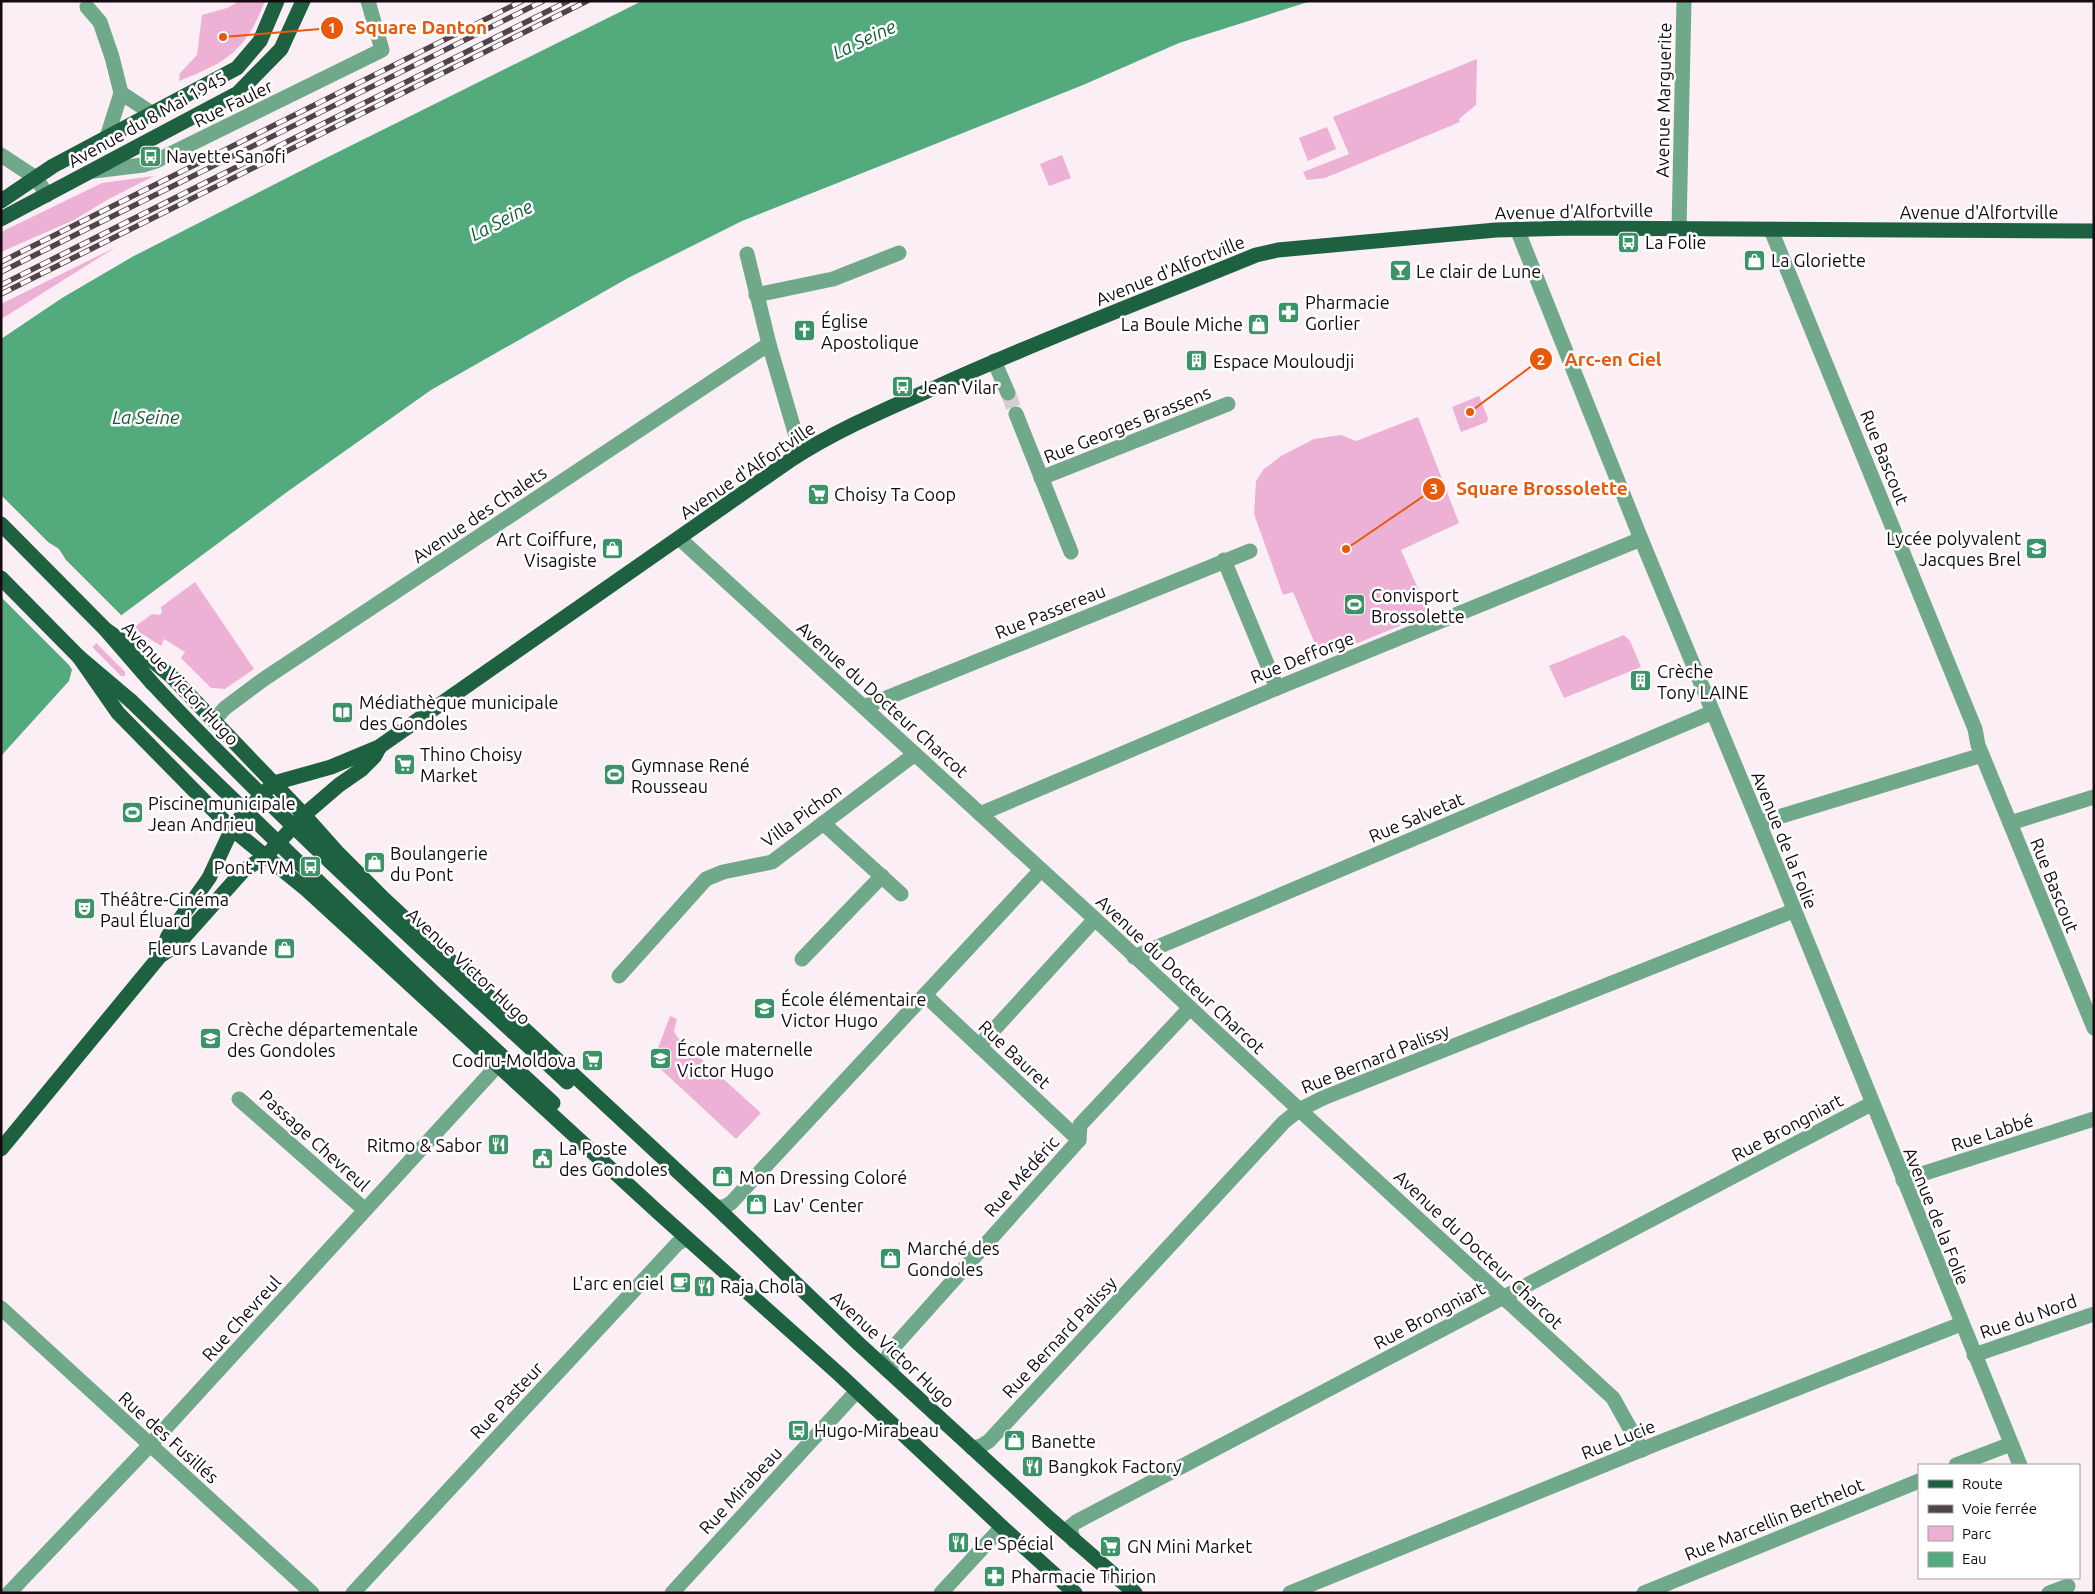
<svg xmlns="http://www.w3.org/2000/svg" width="2095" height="1594" font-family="Ubuntu,sans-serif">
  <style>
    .green { fill: #eeb1d6 }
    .water { fill: #53aa7d }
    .pier { fill: #fbeef5 }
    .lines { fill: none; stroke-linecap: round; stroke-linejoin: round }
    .minor-tunnel { stroke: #d8ccd3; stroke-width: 15; stroke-dasharray: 15 8; stroke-linecap: butt }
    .minor { stroke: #70a989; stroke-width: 15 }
    .major { stroke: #1d6141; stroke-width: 15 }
    .rail-casing { stroke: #50454b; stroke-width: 5.5 }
    .rail { stroke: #fff; stroke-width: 4; stroke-dasharray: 11; stroke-linecap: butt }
    .major-bridge { stroke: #1d6141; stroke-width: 15 }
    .labels { text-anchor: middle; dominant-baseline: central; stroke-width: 5; stroke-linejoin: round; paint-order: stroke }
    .street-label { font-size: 18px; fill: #140a10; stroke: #fff }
    .poi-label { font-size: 18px; fill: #140a10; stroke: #fff; text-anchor: start }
    .water-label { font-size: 19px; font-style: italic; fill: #165839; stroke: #fff }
    .leader { fill: none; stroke: #e8590c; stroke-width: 2 }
    .callout-dot { fill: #e8590c; stroke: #fff; stroke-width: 2 }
    .mark-label { font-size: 15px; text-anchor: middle; font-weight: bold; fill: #fff }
    .callout-label { font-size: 19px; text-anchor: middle; font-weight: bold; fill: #e8590c; stroke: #fff; stroke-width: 5; stroke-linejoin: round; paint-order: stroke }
  </style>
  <rect width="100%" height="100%" fill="#fbeef5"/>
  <g class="green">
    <path d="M 240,1 L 265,1 C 246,51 227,62 179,81 L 180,73 L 197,55 L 202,15 L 227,8 Z"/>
    <polygon points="1477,59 1476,105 1459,119 1460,122 1325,178 1307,180 1303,172 1349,154 1333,117"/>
    <polygon points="1327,127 1336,149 1308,161 1299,138"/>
    <polygon points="1062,155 1071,178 1049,186 1040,164"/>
    <polygon points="154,176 107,200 74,220 1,252 1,232 102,183"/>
    <polygon points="116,247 3,318 1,319 1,304"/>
    <polygon points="1479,396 1488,418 1487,422 1461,432 1452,407"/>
    <polygon points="1418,417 1459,523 1401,550 1429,614 1321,658 1293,592 1283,595 1254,514 1256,481 1264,469 1281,456 1314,439 1341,435 1356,441"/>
    <polygon points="1,547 125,672 125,676 121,676 1,555"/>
    <polygon points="195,582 254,669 225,689 211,688 181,658 185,652 164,639 161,646 133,628 152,614 160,615 162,612 161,607"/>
    <polygon points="1624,635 1630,641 1641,667 1564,698 1549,666"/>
    <polygon points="670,1016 677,1019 674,1031 677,1037 761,1113 736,1139 653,1062"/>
  </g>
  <polygon class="water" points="642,1 1311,1 1179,43 1083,85 742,221 628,278 431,390 287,492 119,617 74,662 69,681 1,756 1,339 62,298 132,257 324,159"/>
  <polygon class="pier" points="1,495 48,542 59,549 66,560 123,617 76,663 74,673 69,665 1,597"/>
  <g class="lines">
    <polyline class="minor-tunnel" points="1008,393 1016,414"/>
    <g class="minor">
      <polyline points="87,7 100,22 112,57 121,93 107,137"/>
      <polyline points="121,93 153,114"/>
      <polyline points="1,155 36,178 47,195"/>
      <polyline points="94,171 143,165 156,161 382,50 368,1"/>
      <polyline points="1517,229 1641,539 1759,823 2020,1465"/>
      <polyline points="1679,229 1684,1"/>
      <polyline points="1771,230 1975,729 1978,745 2094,1028"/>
      <polyline points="747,254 769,344 801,453"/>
      <polyline points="756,295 833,279 899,253"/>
      <polyline points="994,361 1008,393"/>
      <polyline points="1016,414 1071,552"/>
      <polyline points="1041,478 1228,404"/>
      <polyline points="679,538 1095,919 1291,1102 1613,1398 1642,1450"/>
      <polyline points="1224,560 1277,688"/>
      <polyline points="864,707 1250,551"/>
      <polyline points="214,720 225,708 264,679 769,344"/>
      <polyline points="980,814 1277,688 1641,539"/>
      <polyline points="823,823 901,894"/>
      <polyline points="1759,823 1982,755"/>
      <polyline points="2010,823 2094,797"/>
      <polyline points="1134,957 1713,712"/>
      <polyline points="802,959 882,876"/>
      <polyline points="619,976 706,879 723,872 772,862 915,754"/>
      <polyline points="925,995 1079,1140"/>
      <polyline points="979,1046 1095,919"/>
      <polyline points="239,1099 365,1210"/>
      <polyline points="1903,1180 2094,1119"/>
      <polyline points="716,1207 724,1207 731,1203 1041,870"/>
      <polyline points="1,1308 312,1593"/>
      <polyline points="1974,1355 2094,1314"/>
      <polyline points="892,1373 888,1356 891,1350 1079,1140 1080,1125 1190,1008"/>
      <polyline points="972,1448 981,1446 989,1441 1284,1122 1299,1110 1323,1098 1793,911"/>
      <polyline points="1956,1465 2011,1444"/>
      <polyline points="1074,1541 1071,1532 1071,1526 1076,1522 1871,1104"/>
      <polyline points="9,1593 150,1445 498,1065"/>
      <polyline points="353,1593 677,1244 683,1240 689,1240"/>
      <polyline points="672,1593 856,1392"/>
      <polyline points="941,1593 1002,1527"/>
      <polyline points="1290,1593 1658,1443 1961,1324"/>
      <polyline points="1644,1593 1919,1481"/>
      <polyline points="2049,1593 2068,1586"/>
    </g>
    <g class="major">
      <polyline points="1,201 53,166 237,68 260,41 277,1"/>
      <polyline points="1,219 238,93 281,49 303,1"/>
      <polyline points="1,524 106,630 152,683"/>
      <polyline points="1,578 79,657 131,701"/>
      <polyline points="106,630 155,663 172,677 304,815 337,852 384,899 716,1207 859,1344 1050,1519 1135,1593"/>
      <polyline points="79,657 118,713 232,829 307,890 660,1214 840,1375 1002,1527 1075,1593"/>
      <path d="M 160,956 L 168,936 L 209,878 L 232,829 L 243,814 L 274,783 L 331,767 L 379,747 L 789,461 C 836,430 889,408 941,385 C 1045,338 1151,298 1256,255 L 1278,250 L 1496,230 L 1573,228 L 2094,231"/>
      <polyline points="1,1149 160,956 177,945 244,870 266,856 304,815 339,785 362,769 374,757 379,748"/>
    </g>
    <defs>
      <g id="rail">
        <polyline points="1,262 522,1"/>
        <polyline points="1,272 543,1"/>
        <polyline points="1,285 568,1"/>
        <polyline points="1,294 587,1"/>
      </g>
    </defs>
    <use href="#rail" class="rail-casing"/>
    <use href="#rail" class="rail"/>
    <g class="major-bridge">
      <path d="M 152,683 C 283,823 426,951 567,1082"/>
      <polyline points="131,701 432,991 553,1103"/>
    </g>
  </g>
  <defs>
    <symbol id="bus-square" viewBox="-11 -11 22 22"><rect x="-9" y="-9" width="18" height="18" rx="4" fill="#3c9368" stroke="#fff"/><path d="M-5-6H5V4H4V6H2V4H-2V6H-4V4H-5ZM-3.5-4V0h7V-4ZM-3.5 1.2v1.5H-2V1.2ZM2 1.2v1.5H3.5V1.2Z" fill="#fff"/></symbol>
    <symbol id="shop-square" viewBox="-11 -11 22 22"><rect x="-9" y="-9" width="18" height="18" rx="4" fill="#3c9368" stroke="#fff"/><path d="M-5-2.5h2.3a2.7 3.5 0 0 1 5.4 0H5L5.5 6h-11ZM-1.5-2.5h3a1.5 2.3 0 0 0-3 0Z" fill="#fff"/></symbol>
    <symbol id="bar-square" viewBox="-11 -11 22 22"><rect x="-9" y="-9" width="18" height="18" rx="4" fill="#3c9368" stroke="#fff"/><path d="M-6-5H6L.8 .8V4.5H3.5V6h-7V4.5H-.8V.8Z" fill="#fff"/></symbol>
    <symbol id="pharmacy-square" viewBox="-11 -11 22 22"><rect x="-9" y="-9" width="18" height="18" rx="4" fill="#3c9368" stroke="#fff"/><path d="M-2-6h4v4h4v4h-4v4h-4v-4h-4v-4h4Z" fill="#fff"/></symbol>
    <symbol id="church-square" viewBox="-11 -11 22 22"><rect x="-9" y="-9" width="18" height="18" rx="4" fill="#3c9368" stroke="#fff"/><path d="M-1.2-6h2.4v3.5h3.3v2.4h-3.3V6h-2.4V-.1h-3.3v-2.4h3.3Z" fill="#fff"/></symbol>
    <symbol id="building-square" viewBox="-11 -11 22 22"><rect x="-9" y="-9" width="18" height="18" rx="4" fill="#3c9368" stroke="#fff"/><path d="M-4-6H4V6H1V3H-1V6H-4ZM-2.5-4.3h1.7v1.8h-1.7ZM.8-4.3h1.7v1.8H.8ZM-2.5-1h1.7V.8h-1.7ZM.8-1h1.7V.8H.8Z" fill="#fff"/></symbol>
    <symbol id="supermarket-square" viewBox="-11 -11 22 22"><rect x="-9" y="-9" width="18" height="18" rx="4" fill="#3c9368" stroke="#fff"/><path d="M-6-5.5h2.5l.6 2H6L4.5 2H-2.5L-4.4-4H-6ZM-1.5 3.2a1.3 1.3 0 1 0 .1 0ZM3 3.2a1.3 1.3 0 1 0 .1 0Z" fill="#fff"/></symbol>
    <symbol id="school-square" viewBox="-11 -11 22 22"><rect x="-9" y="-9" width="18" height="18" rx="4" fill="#3c9368" stroke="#fff"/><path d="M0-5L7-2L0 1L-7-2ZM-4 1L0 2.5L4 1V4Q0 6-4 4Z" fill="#fff"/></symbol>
    <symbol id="stadium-square" viewBox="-11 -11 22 22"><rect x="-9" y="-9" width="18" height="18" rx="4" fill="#3c9368" stroke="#fff"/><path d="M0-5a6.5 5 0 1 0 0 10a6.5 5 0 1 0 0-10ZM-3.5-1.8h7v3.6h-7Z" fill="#fff"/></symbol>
    <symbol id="library-square" viewBox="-11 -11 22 22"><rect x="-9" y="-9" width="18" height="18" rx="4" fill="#3c9368" stroke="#fff"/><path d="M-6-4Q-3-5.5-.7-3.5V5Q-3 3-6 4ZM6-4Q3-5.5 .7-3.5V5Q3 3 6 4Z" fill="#fff"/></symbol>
    <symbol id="theatre-square" viewBox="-11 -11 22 22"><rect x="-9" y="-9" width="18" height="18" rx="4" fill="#3c9368" stroke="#fff"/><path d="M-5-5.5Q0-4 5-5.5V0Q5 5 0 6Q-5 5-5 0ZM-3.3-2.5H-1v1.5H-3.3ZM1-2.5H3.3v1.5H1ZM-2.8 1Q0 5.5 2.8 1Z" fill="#fff"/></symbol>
    <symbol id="restaurant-square" viewBox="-11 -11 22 22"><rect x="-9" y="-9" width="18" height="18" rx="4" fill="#3c9368" stroke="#fff"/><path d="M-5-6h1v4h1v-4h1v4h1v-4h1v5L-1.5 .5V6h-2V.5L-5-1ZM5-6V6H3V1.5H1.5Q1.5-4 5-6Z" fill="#fff"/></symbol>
    <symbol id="civic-square" viewBox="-11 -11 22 22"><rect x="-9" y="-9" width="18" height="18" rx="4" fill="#3c9368" stroke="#fff"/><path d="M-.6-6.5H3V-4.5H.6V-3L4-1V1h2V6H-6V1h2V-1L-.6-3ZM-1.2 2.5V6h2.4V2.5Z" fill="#fff"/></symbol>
    <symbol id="cafe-square" viewBox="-11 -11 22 22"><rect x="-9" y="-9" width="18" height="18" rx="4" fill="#3c9368" stroke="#fff"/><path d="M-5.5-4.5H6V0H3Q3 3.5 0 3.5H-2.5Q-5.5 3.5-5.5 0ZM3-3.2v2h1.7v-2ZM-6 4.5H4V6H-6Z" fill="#fff"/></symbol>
  </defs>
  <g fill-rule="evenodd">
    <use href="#bus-square" x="138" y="144" width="25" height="25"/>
    <use href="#bus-square" x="1616" y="230" width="25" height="25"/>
    <use href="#shop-square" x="1742" y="248" width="25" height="25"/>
    <use href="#bar-square" x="1388" y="258" width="25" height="25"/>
    <use href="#pharmacy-square" x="1276" y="300" width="25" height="25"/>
    <use href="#shop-square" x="1246" y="312" width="25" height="25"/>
    <use href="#church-square" x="792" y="318" width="25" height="25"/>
    <use href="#building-square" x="1184" y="348" width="25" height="25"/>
    <use href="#bus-square" x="890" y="374" width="25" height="25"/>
    <use href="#supermarket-square" x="806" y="482" width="25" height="25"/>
    <use href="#school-square" x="2024" y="536" width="25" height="25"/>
    <use href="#shop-square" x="600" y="536" width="25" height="25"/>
    <use href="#stadium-square" x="1342" y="592" width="25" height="25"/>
    <use href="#building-square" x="1628" y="668" width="25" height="25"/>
    <use href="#library-square" x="330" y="700" width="25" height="25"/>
    <use href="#supermarket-square" x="392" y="752" width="25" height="25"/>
    <use href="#stadium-square" x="602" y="762" width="25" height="25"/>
    <use href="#stadium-square" x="120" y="800" width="25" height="25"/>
    <use href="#shop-square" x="362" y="850" width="25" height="25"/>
    <use href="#bus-square" x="298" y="854" width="25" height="25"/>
    <use href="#theatre-square" x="72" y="896" width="25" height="25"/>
    <use href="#shop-square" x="272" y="936" width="25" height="25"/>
    <use href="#school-square" x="752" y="996" width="25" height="25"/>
    <use href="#school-square" x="198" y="1026" width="25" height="25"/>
    <use href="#school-square" x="648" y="1046" width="25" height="25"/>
    <use href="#supermarket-square" x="580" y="1048" width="25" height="25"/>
    <use href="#restaurant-square" x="486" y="1132" width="25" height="25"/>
    <use href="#civic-square" x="530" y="1146" width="25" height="25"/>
    <use href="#shop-square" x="710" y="1164" width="25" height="25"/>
    <use href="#shop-square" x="744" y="1192" width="25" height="25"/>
    <use href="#shop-square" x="878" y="1246" width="25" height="25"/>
    <use href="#cafe-square" x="668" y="1270" width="25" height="25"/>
    <use href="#restaurant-square" x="692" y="1274" width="25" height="25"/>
    <use href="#bus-square" x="786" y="1418" width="25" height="25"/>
    <use href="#shop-square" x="1002" y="1428" width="25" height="25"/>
    <use href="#restaurant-square" x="1020" y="1454" width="25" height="25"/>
    <use href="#restaurant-square" x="946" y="1530" width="25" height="25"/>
    <use href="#supermarket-square" x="1098" y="1534" width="25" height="25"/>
    <use href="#pharmacy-square" x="982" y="1564" width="25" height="25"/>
  </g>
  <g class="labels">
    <g class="street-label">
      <text transform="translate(1663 100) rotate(-89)">Avenue Marguerite</text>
      <text transform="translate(233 103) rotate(-26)">Rue Fauler</text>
      <text transform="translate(147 119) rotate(-29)">Avenue du 8 Mai 1945</text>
      <text transform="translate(1574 211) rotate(-1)">Avenue d'Alfortville</text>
      <text x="1979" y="212">Avenue d'Alfortville</text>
      <text transform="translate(1170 270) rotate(-22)">Avenue d'Alfortville</text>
      <text transform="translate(1127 424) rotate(-22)">Rue Georges Brassens</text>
      <text transform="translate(1885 457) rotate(68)">Rue Bascout</text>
      <text transform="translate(747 470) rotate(-34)">Avenue d'Alfortville</text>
      <text transform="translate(479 514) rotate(-34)">Avenue des Chalets</text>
      <text transform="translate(1050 611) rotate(-22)">Rue Passereau</text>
      <text transform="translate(1302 657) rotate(-22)">Rue Defforge</text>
      <text transform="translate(181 683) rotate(47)">Avenue Victor Hugo</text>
      <text transform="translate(883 699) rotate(42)">Avenue du Docteur Charcot</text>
      <text transform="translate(801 815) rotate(-36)">Villa Pichon</text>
      <text transform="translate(1416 817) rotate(-23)">Rue Salvetat</text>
      <text transform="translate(1785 840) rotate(68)">Avenue de la Folie</text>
      <text transform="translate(2055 885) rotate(68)">Rue Bascout</text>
      <text transform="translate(469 966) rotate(43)">Avenue Victor Hugo</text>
      <text transform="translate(1181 974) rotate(43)">Avenue du Docteur Charcot</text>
      <text transform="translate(1015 1054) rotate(43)">Rue Bauret</text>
      <text transform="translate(1375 1058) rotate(-22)">Rue Bernard Palissy</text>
      <text transform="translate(1787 1127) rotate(-28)">Rue Brongniart</text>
      <text transform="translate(1992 1132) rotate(-18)">Rue Labbé</text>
      <text transform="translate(315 1140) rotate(42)">Passage Chevreul</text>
      <text transform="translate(1021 1176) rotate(-48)">Rue Médéric</text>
      <text transform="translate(1937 1216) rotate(68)">Avenue de la Folie</text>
      <text transform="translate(1479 1249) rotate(43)">Avenue du Docteur Charcot</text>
      <text transform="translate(1429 1315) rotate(-28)">Rue Brongniart</text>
      <text transform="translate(2028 1316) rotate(-19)">Rue du Nord</text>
      <text transform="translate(241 1318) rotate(-48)">Rue Chevreul</text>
      <text transform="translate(1059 1337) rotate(-47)">Rue Bernard Palissy</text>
      <text transform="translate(893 1349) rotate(43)">Avenue Victor Hugo</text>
      <text transform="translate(506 1400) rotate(-47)">Rue Pasteur</text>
      <text transform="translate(169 1437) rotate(42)">Rue des Fusillés</text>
      <text transform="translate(1618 1439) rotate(-22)">Rue Lucie</text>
      <text transform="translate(740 1490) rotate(-47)">Rue Mirabeau</text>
      <text transform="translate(1774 1519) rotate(-22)">Rue Marcellin Berthelot</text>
    </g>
    <g class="poi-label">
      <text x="166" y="156">Navette Sanofi</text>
      <text x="1645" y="242">La Folie</text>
      <text x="1771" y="260">La Gloriette</text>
      <text x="1416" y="271">Le clair de Lune</text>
      <text x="1305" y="302">Pharmacie<tspan x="1305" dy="21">Gorlier</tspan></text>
      <text x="821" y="321">Église<tspan x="821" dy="21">Apostolique</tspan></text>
      <text x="1243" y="324" text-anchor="end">La Boule Miche</text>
      <text x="1213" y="361">Espace Mouloudji</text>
      <text x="919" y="387">Jean Vilar</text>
      <text x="834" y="494">Choisy Ta Coop</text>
      <text x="2021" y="538" text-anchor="end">Lycée polyvalent<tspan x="2021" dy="21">Jacques Brel</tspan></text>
      <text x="597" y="539" text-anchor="end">Art Coiffure,<tspan x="597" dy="21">Visagiste</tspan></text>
      <text x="1371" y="595">Convisport<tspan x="1371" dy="21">Brossolette</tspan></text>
      <text x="1657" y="671">Crèche<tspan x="1657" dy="21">Tony LAINE</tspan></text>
      <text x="359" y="702">Médiathèque municipale<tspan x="359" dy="21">des Gondoles</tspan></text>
      <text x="420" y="754">Thino Choisy<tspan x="420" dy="21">Market</tspan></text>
      <text x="631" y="765">Gymnase René<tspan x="631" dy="21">Rousseau</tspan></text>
      <text x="148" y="803">Piscine municipale<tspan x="148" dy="21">Jean Andrieu</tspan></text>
      <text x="390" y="853">Boulangerie<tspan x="390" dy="21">du Pont</tspan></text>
      <text x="294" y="867" text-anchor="end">Pont TVM</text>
      <text x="100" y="899">Théâtre-Cinéma<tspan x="100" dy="21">Paul Éluard</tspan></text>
      <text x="268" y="948" text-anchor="end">Fleurs Lavande</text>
      <text x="781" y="999">École élémentaire<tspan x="781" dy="21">Victor Hugo</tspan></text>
      <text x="227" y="1029">Crèche départementale<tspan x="227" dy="21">des Gondoles</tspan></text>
      <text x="677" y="1049">École maternelle<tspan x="677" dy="21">Victor Hugo</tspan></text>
      <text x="576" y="1060" text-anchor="end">Codru-Moldova</text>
      <text x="482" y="1145" text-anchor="end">Ritmo &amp; Sabor</text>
      <text x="559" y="1148">La Poste<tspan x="559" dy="21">des Gondoles</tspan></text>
      <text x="739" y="1177">Mon Dressing Coloré</text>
      <text x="773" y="1205">Lav' Center</text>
      <text x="907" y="1248">Marché des<tspan x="907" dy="21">Gondoles</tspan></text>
      <text x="664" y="1283" text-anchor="end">L'arc en ciel</text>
      <text x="720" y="1286">Raja Chola</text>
      <text x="814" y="1430">Hugo-Mirabeau</text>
      <text x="1031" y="1441">Banette</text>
      <text x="1048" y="1466">Bangkok Factory</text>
      <text x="974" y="1543">Le Spécial</text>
      <text x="1127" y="1546">GN Mini Market</text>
      <text x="1011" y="1576">Pharmacie Thirion</text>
    </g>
    <g class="water-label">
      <text transform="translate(864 39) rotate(-25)">La Seine</text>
      <text transform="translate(501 220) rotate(-27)">La Seine</text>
      <text x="146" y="417">La Seine</text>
    </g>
  </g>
  <path class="leader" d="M223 37L332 28M1470 412L1541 359M1346 549L1434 489"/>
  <g class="callout-dot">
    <circle cx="223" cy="37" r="5"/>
    <circle cx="1470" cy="412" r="5"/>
    <circle cx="1346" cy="549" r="5"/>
    <circle cx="332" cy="28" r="12"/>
    <circle cx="1541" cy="359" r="12"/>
    <circle cx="1434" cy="489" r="12"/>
  </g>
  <g class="mark-label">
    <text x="332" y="33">1</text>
    <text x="1541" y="365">2</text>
    <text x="1434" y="494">3</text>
  </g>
  <g class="callout-label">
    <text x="421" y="34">Square Danton</text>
    <text x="1613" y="366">Arc-en Ciel</text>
    <text x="1542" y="495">Square Brossolette</text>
  </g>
  <rect width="2095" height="1594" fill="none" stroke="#140a10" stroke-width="5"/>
  <rect x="1918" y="1464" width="162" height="115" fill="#ffffff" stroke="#a19d9f"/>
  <rect x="1928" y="1480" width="25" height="8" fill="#1d6141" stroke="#a19d9f"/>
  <text x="1962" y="1489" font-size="15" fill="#140a10">Route</text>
  <rect x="1928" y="1505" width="25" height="8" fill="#50454b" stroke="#a19d9f"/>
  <text x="1962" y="1514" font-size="15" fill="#140a10">Voie ferrée</text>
  <rect x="1928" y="1526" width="25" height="15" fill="#eeb1d6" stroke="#a19d9f"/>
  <text x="1962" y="1539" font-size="15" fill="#140a10">Parc</text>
  <rect x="1928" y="1552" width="25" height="15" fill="#53aa7d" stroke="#a19d9f"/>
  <text x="1962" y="1564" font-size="15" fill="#140a10">Eau</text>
</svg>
